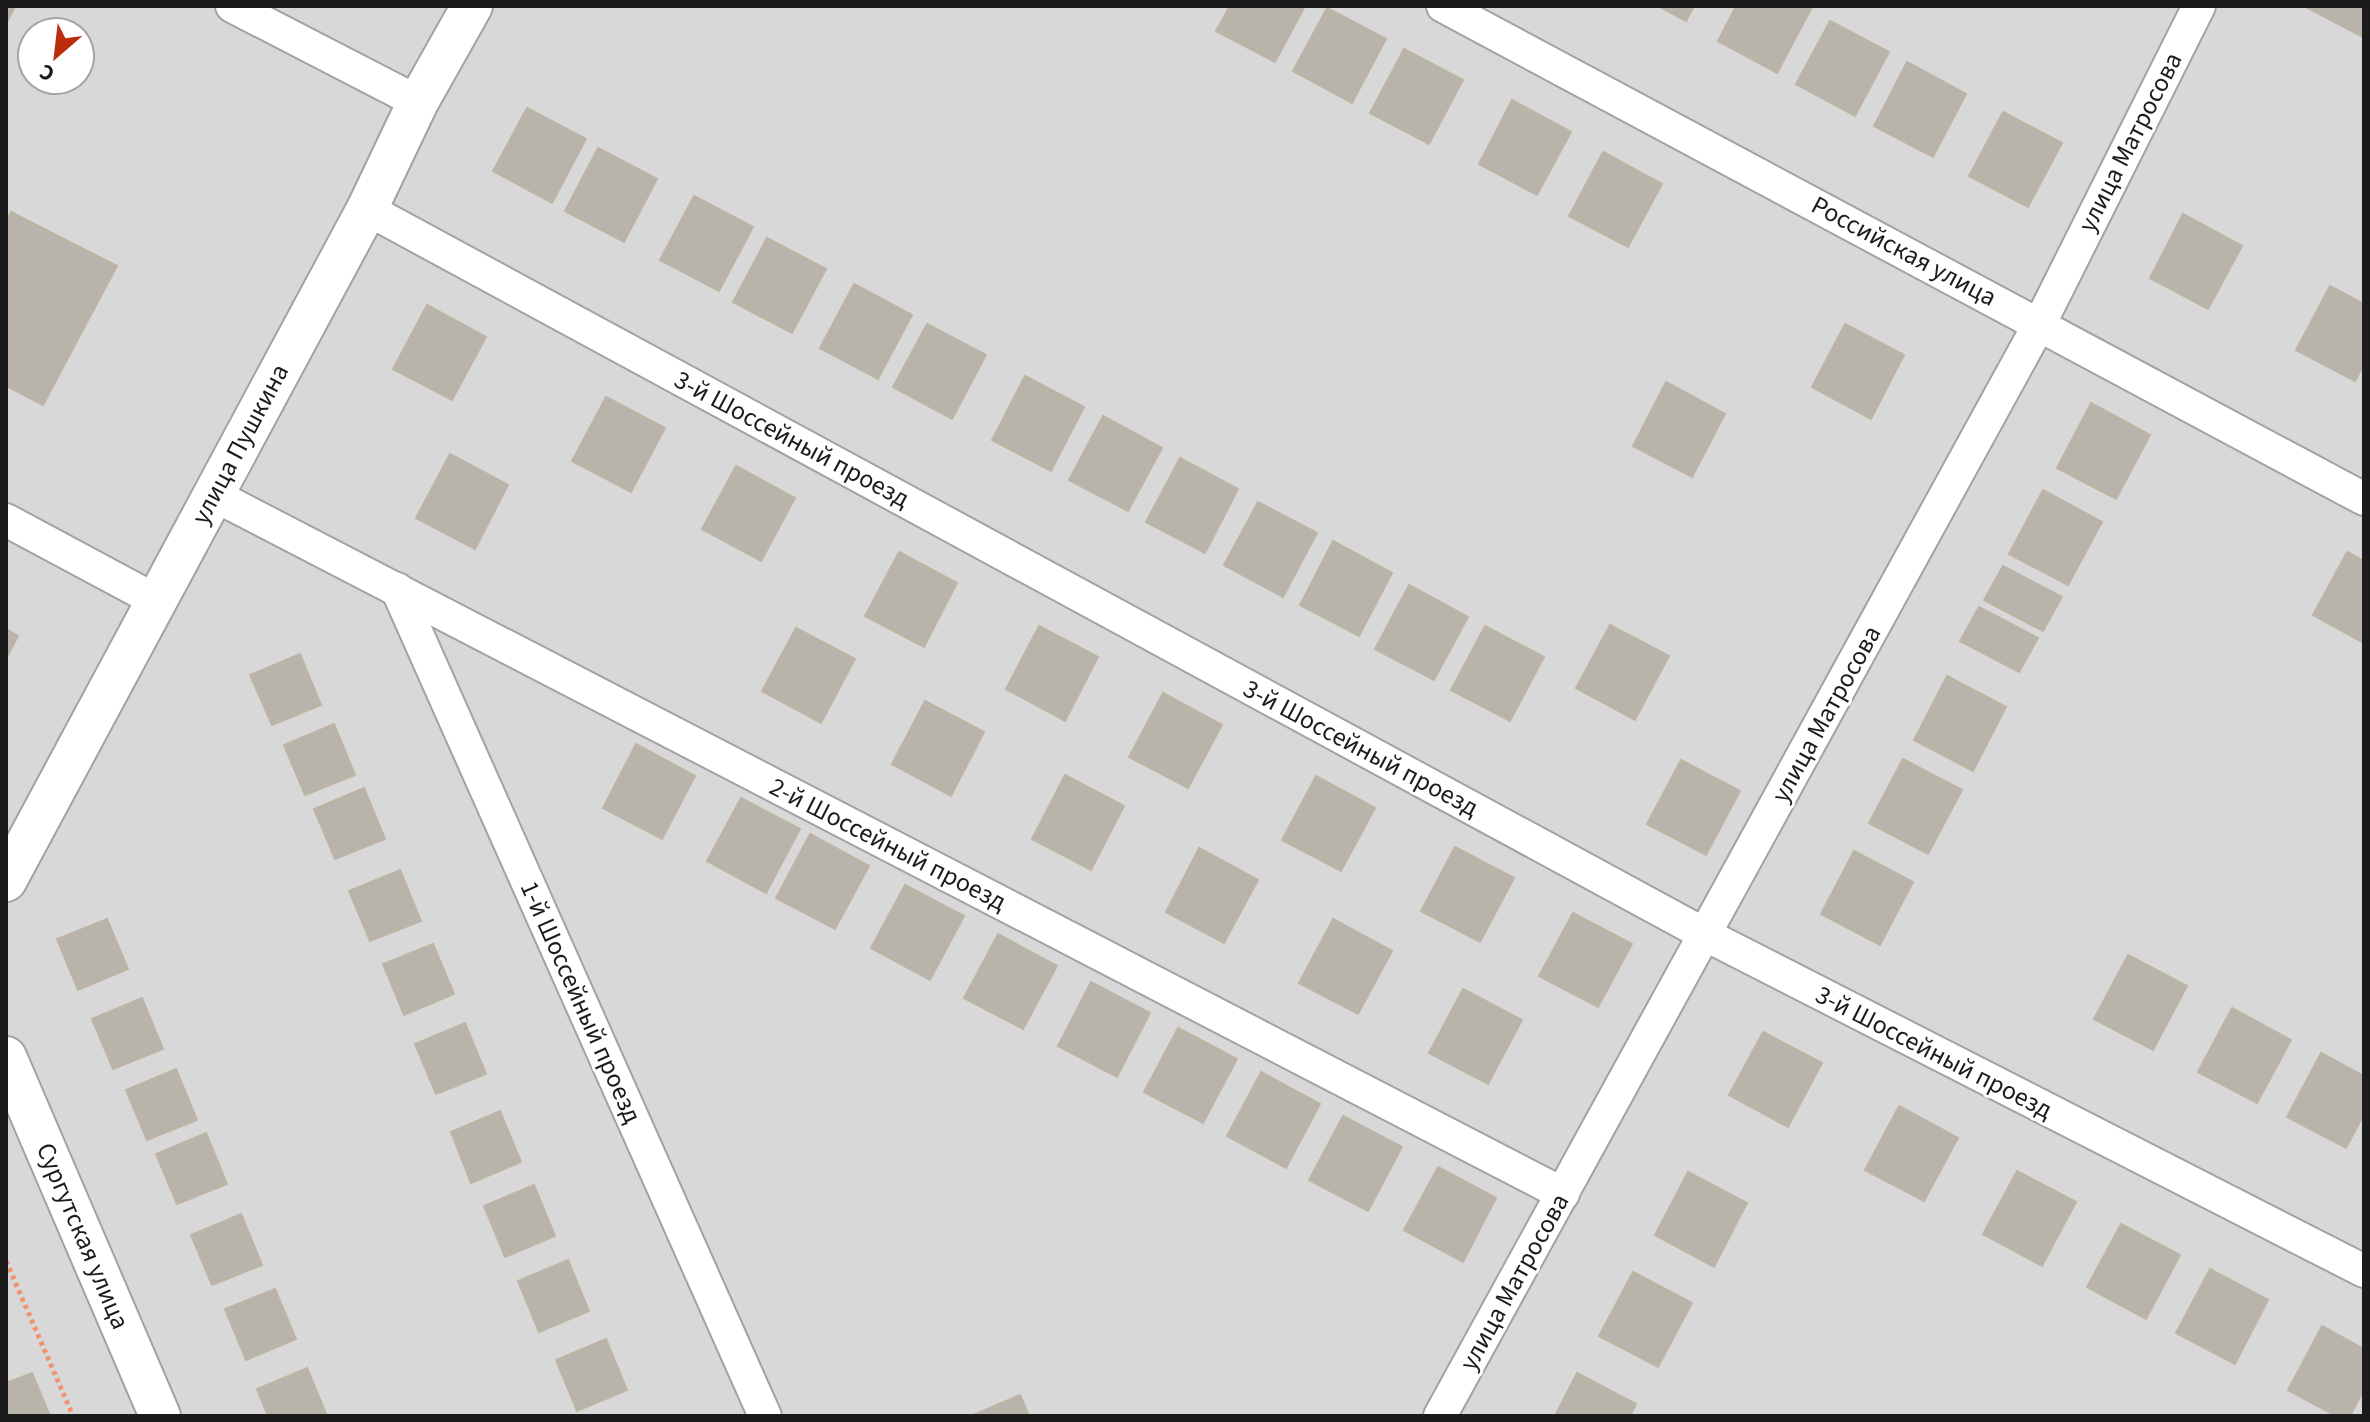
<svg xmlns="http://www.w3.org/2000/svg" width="2370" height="1422" font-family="'Source Sans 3',sans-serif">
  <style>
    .residential { fill: #d9d8d8; fill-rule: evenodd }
    .building { fill: #b8b3ab; stroke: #bdb4a5; stroke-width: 2 }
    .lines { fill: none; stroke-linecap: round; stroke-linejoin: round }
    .minor-casing { stroke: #a2a2a2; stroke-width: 36 }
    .tertiary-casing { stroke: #a2a2a2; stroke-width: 44 }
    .path { stroke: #f0946f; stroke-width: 5; stroke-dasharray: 4 4; stroke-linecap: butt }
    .minor { stroke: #fff; stroke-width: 32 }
    .tertiary { stroke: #fff; stroke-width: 40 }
    .labels { text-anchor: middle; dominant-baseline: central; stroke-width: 6; stroke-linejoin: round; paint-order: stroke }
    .street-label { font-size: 26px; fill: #1b1b1b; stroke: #fff }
  </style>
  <rect width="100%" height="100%" fill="#ecebe1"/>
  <path class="residential" d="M 6,6 L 2364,6 L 2364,1416 L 6,1416 ZM 32,32 L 80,32 L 80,80 L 32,80 Z"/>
  <g class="building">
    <polygon points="6,6 15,6 6,24"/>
    <polygon points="1230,6 1305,6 1275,62 1216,31"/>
    <polygon points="1658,6 1694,6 1686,21"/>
    <polygon points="1736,6 1811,9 1777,73 1718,41"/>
    <polygon points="2304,6 2364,6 2364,31 2361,36"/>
    <polygon points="1327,8 1386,39 1352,103 1293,71"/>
    <polygon points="1830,21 1889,52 1855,116 1796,84"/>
    <polygon points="1404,49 1463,80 1429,144 1370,113"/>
    <polygon points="1907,62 1966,94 1933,157 1874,126"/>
    <polygon points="1512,100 1571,132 1537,195 1479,164"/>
    <polygon points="527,108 586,139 552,203 493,171"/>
    <polygon points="2003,112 2062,143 2028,207 1969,176"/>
    <polygon points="598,148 657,179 624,242 565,211"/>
    <polygon points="1603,152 1662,184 1628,247 1569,216"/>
    <polygon points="694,196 753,227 719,291 660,260"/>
    <polygon points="11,212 117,266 43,405 6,386 6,222"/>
    <polygon points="2183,214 2242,246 2208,309 2150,278"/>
    <polygon points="767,238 826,269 792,333 733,302"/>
    <polygon points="854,284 912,315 878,379 820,348"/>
    <polygon points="2330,286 2364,304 2364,364 2355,381 2296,350"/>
    <polygon points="427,305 486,337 452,400 393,369"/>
    <polygon points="927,324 986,355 952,419 893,387"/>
    <polygon points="1845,324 1904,355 1871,419 1812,387"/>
    <polygon points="1025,376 1084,407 1051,471 992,440"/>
    <polygon points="1666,382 1725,414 1692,477 1633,446"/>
    <polygon points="606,397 665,428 631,492 572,461"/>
    <polygon points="2091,403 2150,435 2116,499 2057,468"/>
    <polygon points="1103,416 1162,448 1128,511 1069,480"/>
    <polygon points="450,454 508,485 475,549 416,518"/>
    <polygon points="1180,458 1238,489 1205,553 1146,522"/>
    <polygon points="736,466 795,498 761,561 702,529"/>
    <polygon points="2043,490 2102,522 2068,585 2009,554"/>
    <polygon points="1258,502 1317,533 1283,597 1224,565"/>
    <polygon points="1333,541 1392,573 1359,636 1300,605"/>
    <polygon points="899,552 957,583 924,647 865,616"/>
    <polygon points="2347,552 2364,561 2364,643 2313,615"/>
    <polygon points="2003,566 2062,597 2043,631 1984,600"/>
    <polygon points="1409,585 1468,617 1434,680 1375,649"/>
    <polygon points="1979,607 2038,638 2019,672 1960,641"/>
    <polygon points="1610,625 1669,656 1635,720 1576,688"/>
    <polygon points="1039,626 1098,657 1065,721 1006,689"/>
    <polygon points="1485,626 1544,657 1510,721 1451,690"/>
    <polygon points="796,628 855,659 821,723 762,691"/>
    <polygon points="6,629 18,636 6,659"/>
    <polygon points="300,654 321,705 272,725 250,675"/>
    <polygon points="1947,676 2006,707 1973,771 1914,740"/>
    <polygon points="1163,693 1222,725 1188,788 1129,757"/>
    <polygon points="925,701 984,732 951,796 892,764"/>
    <polygon points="334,724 355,775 305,795 284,745"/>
    <polygon points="636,744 695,776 662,839 603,808"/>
    <polygon points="1903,759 1962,790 1928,854 1869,823"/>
    <polygon points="1681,760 1740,791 1706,855 1647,824"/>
    <polygon points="1065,775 1124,806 1091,870 1032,839"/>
    <polygon points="1316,776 1375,808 1341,871 1282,840"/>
    <polygon points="364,788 385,839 335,859 314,809"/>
    <polygon points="741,798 800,829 766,893 707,861"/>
    <polygon points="810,834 869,866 835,929 776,898"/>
    <polygon points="1455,847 1514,878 1480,942 1421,911"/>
    <polygon points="1199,848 1258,880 1224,943 1166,912"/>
    <polygon points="1854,851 1913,882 1880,945 1821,914"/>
    <polygon points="400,870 421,921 370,941 349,891"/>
    <polygon points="905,885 964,916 930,980 871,948"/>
    <polygon points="1573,913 1632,944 1598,1007 1539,976"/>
    <polygon points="107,919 128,969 78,990 57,939"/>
    <polygon points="1333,919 1392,951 1358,1014 1299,983"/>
    <polygon points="998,934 1057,966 1023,1029 964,998"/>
    <polygon points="433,944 454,994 404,1015 383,964"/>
    <polygon points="2128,955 2187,986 2153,1050 2094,1019"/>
    <polygon points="1091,982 1150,1013 1117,1077 1058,1046"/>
    <polygon points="1463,989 1522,1020 1488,1084 1429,1053"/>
    <polygon points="142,998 163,1049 113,1069 92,1019"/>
    <polygon points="2232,1008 2291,1040 2257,1103 2198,1072"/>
    <polygon points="465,1023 486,1074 436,1094 415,1044"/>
    <polygon points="1178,1028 1237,1059 1203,1123 1144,1092"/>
    <polygon points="1763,1032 1822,1063 1788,1127 1729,1095"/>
    <polygon points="2321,1053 2364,1076 2364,1114 2346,1148 2287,1117"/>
    <polygon points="176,1069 197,1120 147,1140 126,1090"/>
    <polygon points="1261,1072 1320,1104 1286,1168 1227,1136"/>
    <polygon points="1899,1106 1958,1138 1924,1201 1865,1170"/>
    <polygon points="500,1111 521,1162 471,1183 451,1132"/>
    <polygon points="1343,1116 1402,1147 1368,1211 1309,1180"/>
    <polygon points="206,1133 227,1184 177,1204 156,1154"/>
    <polygon points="1438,1167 1496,1198 1463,1262 1404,1230"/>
    <polygon points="2017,1171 2076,1202 2042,1266 1983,1234"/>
    <polygon points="1688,1172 1747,1203 1714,1267 1655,1235"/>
    <polygon points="534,1185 555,1236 505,1257 484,1206"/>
    <polygon points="241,1214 262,1265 212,1285 191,1235"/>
    <polygon points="2121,1224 2180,1255 2146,1319 2087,1287"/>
    <polygon points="568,1260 589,1311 539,1332 518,1281"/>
    <polygon points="2210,1269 2268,1300 2235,1364 2176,1333"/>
    <polygon points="1633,1272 1692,1303 1658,1367 1599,1336"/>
    <polygon points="275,1289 296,1339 246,1360 225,1309"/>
    <polygon points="2322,1326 2364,1349 2364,1389 2350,1416 2336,1416 2288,1390"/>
    <polygon points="606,1339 627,1390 577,1411 556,1360"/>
    <polygon points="307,1368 327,1416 268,1416 257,1389"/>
    <polygon points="32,1373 50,1416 6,1416 6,1383"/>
    <polygon points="1577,1373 1636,1404 1630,1416 1555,1416"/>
    <polygon points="1020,1395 1029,1416 971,1416"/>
  </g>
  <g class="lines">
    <defs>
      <g id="minor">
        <polyline points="232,6 418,102"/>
        <polyline points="1443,6 2364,499"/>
        <polyline points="367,209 1706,935 2364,1271"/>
        <polyline points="212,494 1563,1194"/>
        <polyline points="6,520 157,601"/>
        <polyline points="397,589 765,1416"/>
        <polyline points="1440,1416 2040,323 2199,6"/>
      </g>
      <g id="tertiary">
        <polyline points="6,881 367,209 418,102 472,6"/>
        <polyline points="6,1057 160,1416"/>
      </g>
    </defs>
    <use href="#minor" class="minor-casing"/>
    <use href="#tertiary" class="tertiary-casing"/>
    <polyline class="path" points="6,1261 73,1416"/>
    <use href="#minor" class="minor"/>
    <use href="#tertiary" class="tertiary"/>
  </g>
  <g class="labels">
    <g class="street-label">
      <text transform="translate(2130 142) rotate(-63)">улица Матросова</text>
      <text transform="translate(1904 251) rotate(28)">Российская улица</text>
      <text transform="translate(792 439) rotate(28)">3-й Шоссейный проезд</text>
      <text transform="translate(240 444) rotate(-62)">улица Пушкина</text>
      <text transform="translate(1826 714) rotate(-61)">улица Матросова</text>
      <text transform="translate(1361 748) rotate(28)">3-й Шоссейный проезд</text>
      <text transform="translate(888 844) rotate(27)">2-й Шоссейный проезд</text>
      <text transform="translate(581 1002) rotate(66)">1-й Шоссейный проезд</text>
      <text transform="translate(1934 1052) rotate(27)">3-й Шоссейный проезд</text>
      <text transform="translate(83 1236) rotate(67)">Сургутская улица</text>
      <text transform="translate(1514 1282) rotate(-61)">улица Матросова</text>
    </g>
  </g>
  <rect width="2370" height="1422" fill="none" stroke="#1b1b1b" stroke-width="16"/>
  <g transform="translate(56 56) rotate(208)"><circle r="38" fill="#ffffff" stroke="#a4a4a4" stroke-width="2"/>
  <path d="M0-6L14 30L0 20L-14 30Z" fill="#ba2d0d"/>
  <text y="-12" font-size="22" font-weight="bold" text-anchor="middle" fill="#1b1b1b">С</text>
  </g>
</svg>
